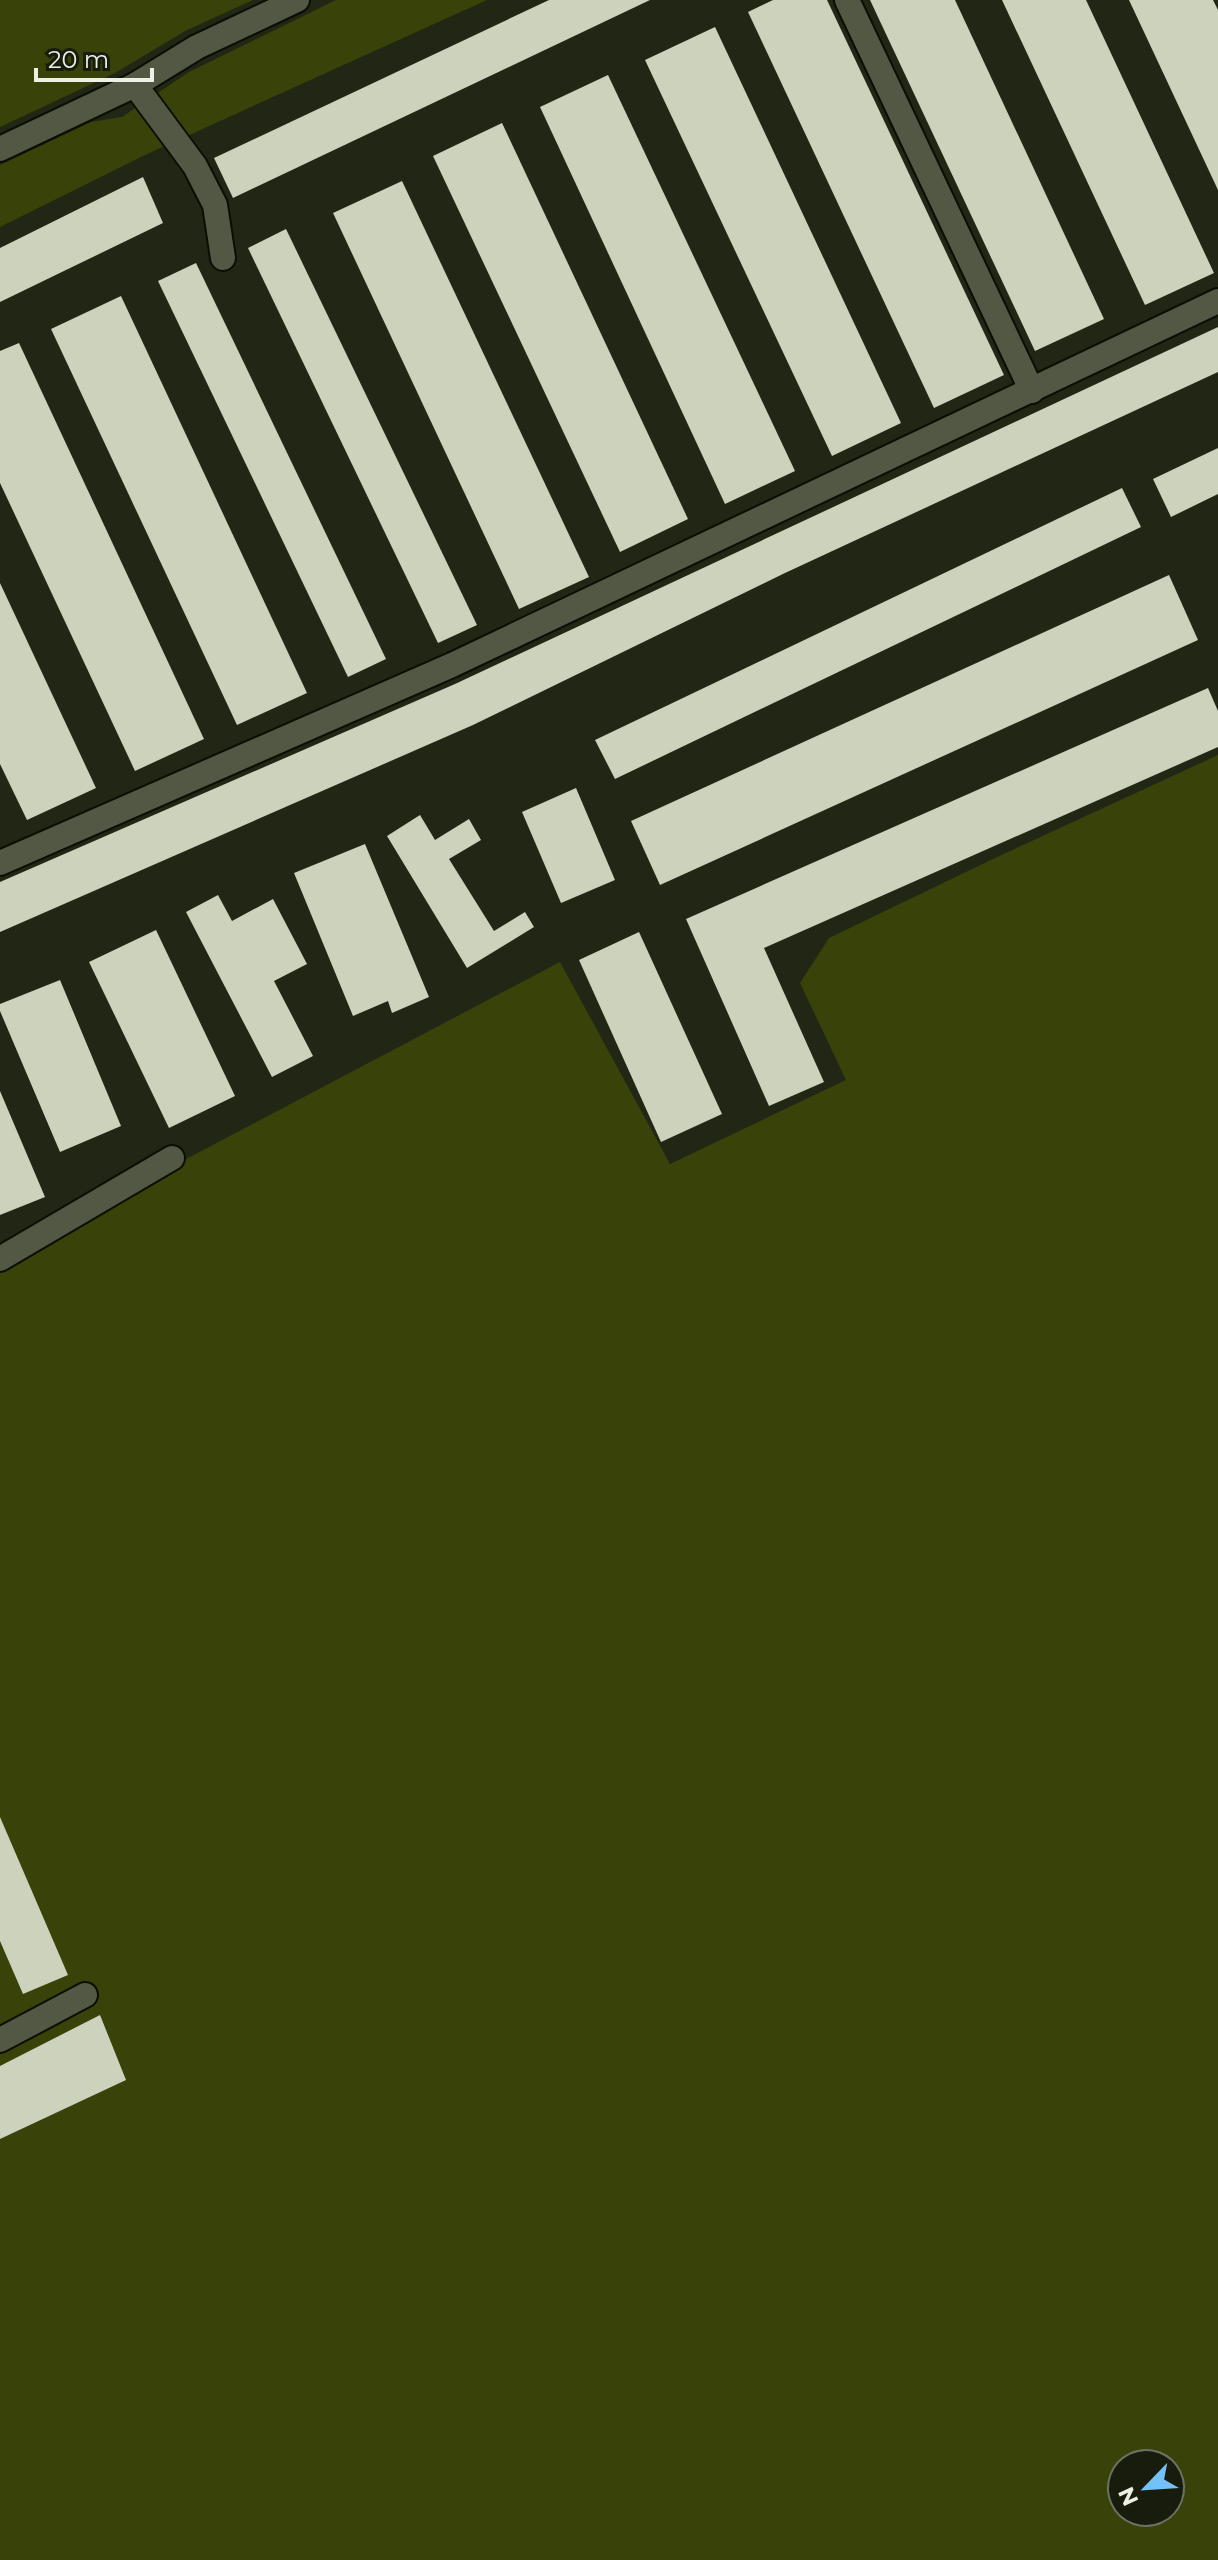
<svg xmlns="http://www.w3.org/2000/svg" width="1218" height="2560" font-family="Montserrat,sans-serif">
  <style>
    .green { fill: #394309; fill-rule: evenodd }
    .building { fill: #ccd2bc }
    .lines { fill: none; stroke-linecap: round; stroke-linejoin: round }
    .minor-casing { stroke: #0b0e02; stroke-width: 28 }
    .minor { stroke: #535845; stroke-width: 24 }
  </style>
  <rect width="100%" height="100%" fill="#222615"/>
  <g class="green">
    <polygon points="0,0 253,0 185,31 115,73 0,127"/>
    <polygon points="336,0 487,0 145,155 0,227 0,165 91,122 122,117 189,72"/>
    <path d="M 1218,755 L 1218,2560 L 0,2560 L 0,1257 L 560,962 L 670,1164 L 846,1080 L 800,983 L 829,938 L 995,858 ZM 1122,2464 L 1170,2464 L 1170,2512 L 1122,2512 Z"/>
  </g>
  <g class="building">
    <polygon points="549,0 650,0 233,198 214,158"/>
    <polygon points="773,0 827,0 1004,375 934,408 748,12"/>
    <polygon points="870,0 955,0 1104,319 1035,351"/>
    <polygon points="1002,0 1086,0 1214,273 1145,305"/>
    <polygon points="1129,0 1213,0 1218,10 1218,190"/>
    <polygon points="715,27 901,423 832,456 645,60"/>
    <polygon points="608,75 795,471 725,504 540,107"/>
    <polygon points="502,123 688,519 620,552 433,156"/>
    <polygon points="143,177 163,223 0,302 0,248"/>
    <polygon points="402,181 589,577 519,609 333,213"/>
    <polygon points="286,229 477,625 438,643 248,248"/>
    <polygon points="196,263 386,659 348,677 158,281"/>
    <polygon points="121,296 307,693 237,725 51,329"/>
    <polygon points="1218,327 1218,372 785,573 473,725 0,932 0,882 455,684"/>
    <polygon points="19,343 204,739 135,771 0,483 0,351"/>
    <polygon points="1218,448 1218,494 1171,517 1153,479"/>
    <polygon points="1122,488 1141,527 615,779 595,740"/>
    <polygon points="1169,575 1198,640 660,885 631,821"/>
    <polygon points="0,583 96,788 27,820 0,764"/>
    <polygon points="1208,688 1218,711 1218,747 764,948 824,1082 769,1106 686,919"/>
    <polygon points="576,788 615,880 561,903 522,812"/>
    <polygon points="420,815 435,840 469,819 481,840 449,859 494,931 525,912 534,927 467,968 387,836"/>
    <polygon points="365,844 429,997 392,1013 388,1001 353,1016 294,873"/>
    <polygon points="218,895 232,921 273,899 307,964 274,981 313,1056 272,1077 186,912"/>
    <polygon points="156,930 235,1096 169,1128 89,962"/>
    <polygon points="639,932 722,1114 661,1142 579,960"/>
    <polygon points="60,980 121,1126 60,1152 0,1011 0,1004"/>
    <polygon points="0,1091 45,1197 0,1215"/>
    <polygon points="0,1817 68,1975 23,1994 0,1941"/>
    <polygon points="100,2015 126,2080 0,2139 0,2066"/>
  </g>
  <g class="lines">
    <defs>
      <g id="minor">
        <polyline points="847,0 1032,391"/>
        <polyline points="135,85 195,166 215,205 223,258"/>
        <polyline points="0,149 135,85 197,47 297,0"/>
        <polyline points="0,863 452,665 1218,301"/>
        <polyline points="0,1259 172,1158"/>
        <polyline points="0,2040 85,1995"/>
      </g>
    </defs>
    <use href="#minor" class="minor-casing"/>
    <use href="#minor" class="minor"/>
  </g>
  <g transform="translate(1146 2488) rotate(245)"><circle r="38" fill="#181c0c" stroke="#6d7163" stroke-width="2"/>
  <path d="M0-6L14 30L0 20L-14 30Z" fill="#73c1f6"/>
  <text y="-12" font-size="22" font-weight="bold" text-anchor="middle" fill="#edf0e5">N</text>
  </g>
  <path d="M36 68v12h116v-12" fill="none" stroke="#edf0e5" stroke-width="4"/>
  <text x="48" y="68" font-size="24" fill="#edf0e5" stroke="#181c0c" stroke-width="6" paint-order="stroke">20 m</text>
</svg>
